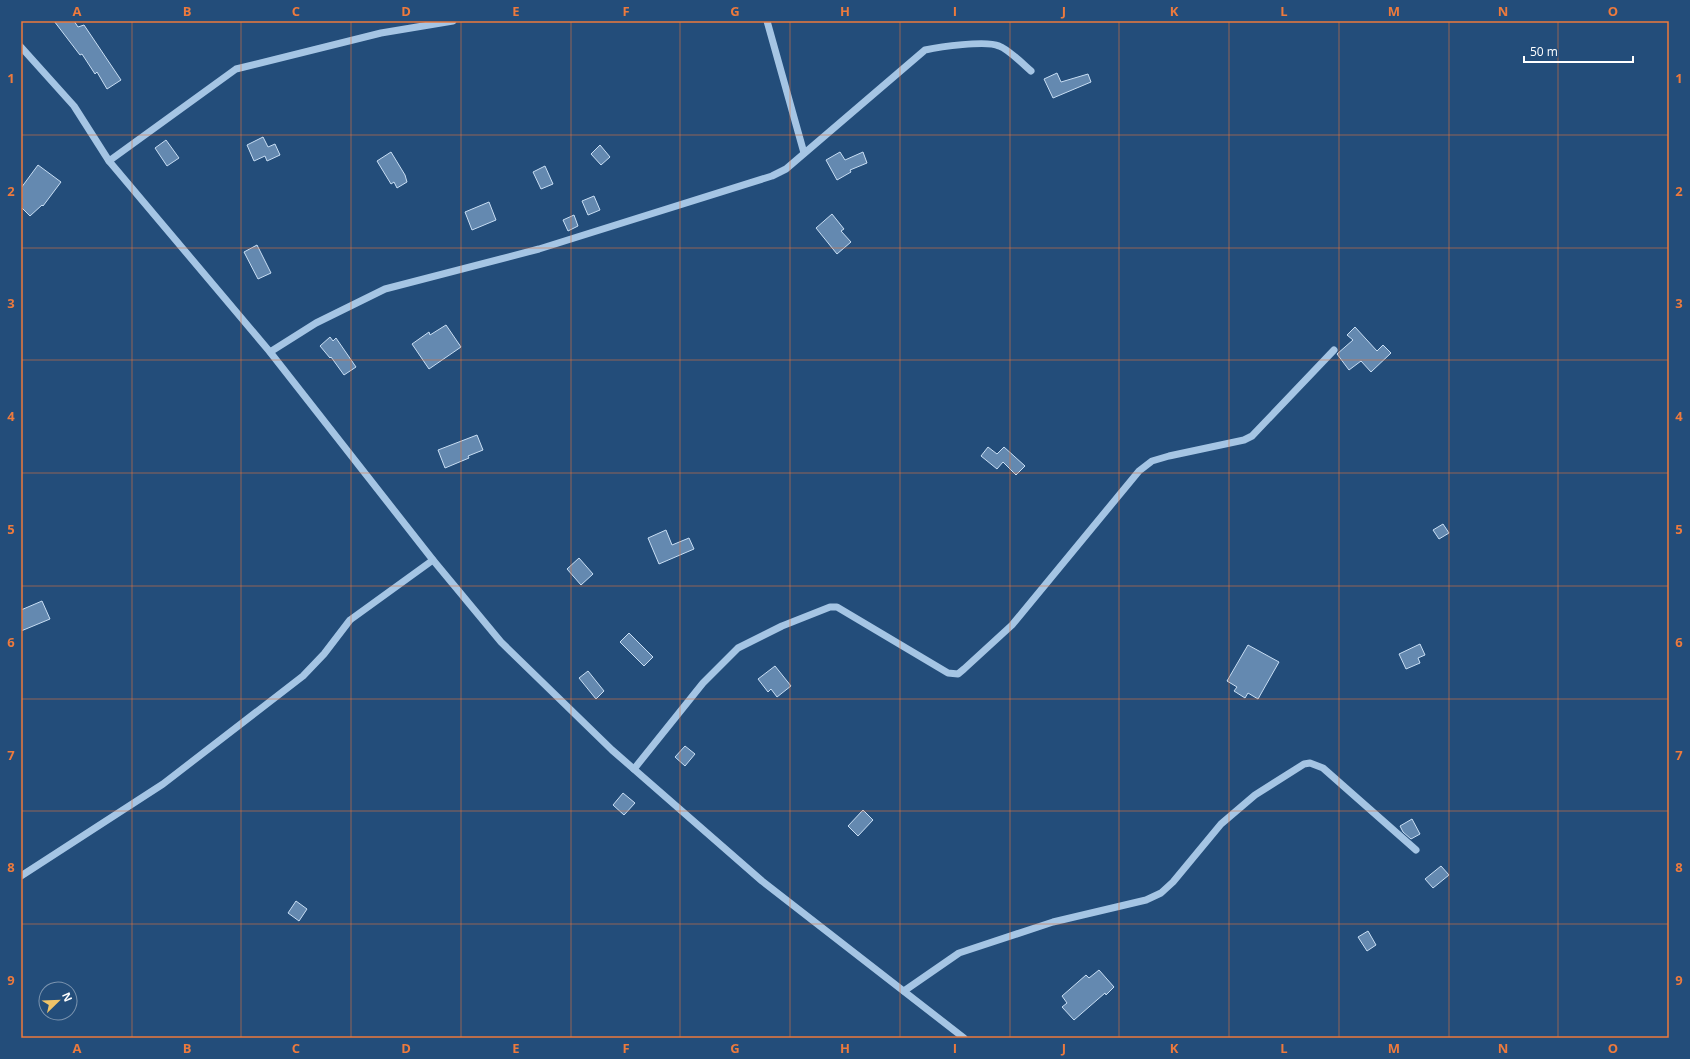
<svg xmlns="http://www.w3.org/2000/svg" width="1690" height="1059" font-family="'Open Sans',sans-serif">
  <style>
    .building { fill: #6489b0; stroke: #c8def4 }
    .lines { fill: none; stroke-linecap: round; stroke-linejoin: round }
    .minor { stroke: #a5c5e4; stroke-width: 7 }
    .grid { fill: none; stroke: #ed7a3d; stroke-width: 1; stroke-opacity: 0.55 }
    .neatline { fill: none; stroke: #ed7a3d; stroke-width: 1.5 }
    .grid-label { font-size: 13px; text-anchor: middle; font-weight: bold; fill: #ed7a3d }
  </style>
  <rect width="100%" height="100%" fill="#234d7a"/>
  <g class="building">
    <polygon points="54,21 74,21 78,27 84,25 121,80 107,89 97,72 95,74 82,54 80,55"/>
    <polygon points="1057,73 1061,82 1088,74 1091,82 1053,98 1044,79"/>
    <polygon points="263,137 268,147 275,144 280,155 267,161 265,156 254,161 247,145"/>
    <polygon points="166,140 179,158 167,166 155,148"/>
    <polygon points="600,145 610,157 601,165 591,154"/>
    <polygon points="391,152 405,175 407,182 397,188 394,182 391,184 377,161"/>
    <polygon points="840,152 845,160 863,152 867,163 850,170 851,172 837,180 826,160"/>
    <polygon points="38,165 61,182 43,206 42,205 30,216 21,207 21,188"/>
    <polygon points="545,166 553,184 541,189 533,172"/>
    <polygon points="594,196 600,210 588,215 582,201"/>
    <polygon points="489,202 496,220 472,230 465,212"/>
    <polygon points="832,214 844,229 841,231 851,242 837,254 816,228"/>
    <polygon points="574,215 578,226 568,231 563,220"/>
    <polygon points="257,245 271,273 258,279 244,252"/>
    <polygon points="446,325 461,347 429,369 412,344 429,332 430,335"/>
    <polygon points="1355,327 1377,351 1383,345 1391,353 1371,372 1361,361 1349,370 1337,354 1353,340 1347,335"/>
    <polygon points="330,337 333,341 336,338 356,367 344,375 331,357 330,358 320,346"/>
    <polygon points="477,435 483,450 468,456 469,458 445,468 438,450"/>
    <polygon points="988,447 997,454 1004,447 1025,466 1016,475 1003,462 997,469 981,456"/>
    <polygon points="1443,524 1449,533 1439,539 1433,530"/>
    <polygon points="666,530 672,545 689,538 694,549 659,564 648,538"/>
    <polygon points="579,558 593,574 581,585 567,569"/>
    <polygon points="42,601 50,619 21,631 21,610"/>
    <polygon points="629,633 653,657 644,666 620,642"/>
    <polygon points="1420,644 1425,655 1418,658 1420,663 1406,669 1399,654"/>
    <polygon points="1248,645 1279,662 1258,699 1248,693 1245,698 1234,691 1237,687 1227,681"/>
    <polygon points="775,666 791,686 777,697 771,689 768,692 758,679"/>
    <polygon points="588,671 604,691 596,699 579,678"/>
    <polygon points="685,746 695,754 685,766 675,757"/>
    <polygon points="623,793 635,803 624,815 613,805"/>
    <polygon points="863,810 873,820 858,836 848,826"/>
    <polygon points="1412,819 1420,834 1411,839 1403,832 1400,826"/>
    <polygon points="1441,866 1449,875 1433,888 1425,879"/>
    <polygon points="296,901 307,909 299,921 288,913"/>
    <polygon points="1368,931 1376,945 1367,951 1358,937"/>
    <polygon points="1099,970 1114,987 1106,995 1105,993 1074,1020 1062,1007 1067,1003 1062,996 1086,975 1089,978"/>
  </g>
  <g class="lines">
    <g class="minor">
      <polyline points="767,21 804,153"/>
      <polyline points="21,47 74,106 109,161 270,352 433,560 501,642 612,750 762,881 964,1038"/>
      <polyline points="109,161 236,69 381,33 453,21"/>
      <path d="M 270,352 L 316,323 L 385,289 L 539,249 L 772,176 L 786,169 L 925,50 C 939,47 986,40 999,46 C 1008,49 1023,64 1031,71"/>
      <polyline points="634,769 703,683 738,648 782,626 830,607 837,607 948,673 958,674 964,669 1012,625 1139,471 1152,461 1169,456 1244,440 1252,436 1334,350"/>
      <polyline points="21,876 163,784 303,676 324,654 350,620 433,560"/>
      <polyline points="904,991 959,953 1053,922 1146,900 1161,893 1173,882 1221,824 1255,795 1304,764 1310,763 1323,768 1416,850"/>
    </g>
  </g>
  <path class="grid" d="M 132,21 L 132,1038M 241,21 L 241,1038M 351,21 L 351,1038M 461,21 L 461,1038M 571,21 L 571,1038M 680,21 L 680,1038M 790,21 L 790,1038M 900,21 L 900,1038M 1010,21 L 1010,1038M 1119,21 L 1119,1038M 1229,21 L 1229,1038M 1339,21 L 1339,1038M 1449,21 L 1449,1038M 1558,21 L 1558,1038M 21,135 L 1669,135M 21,248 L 1669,248M 21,360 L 1669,360M 21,473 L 1669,473M 21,586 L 1669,586M 21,699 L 1669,699M 21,811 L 1669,811M 21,924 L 1669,924"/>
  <rect width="1690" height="1059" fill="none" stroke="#234d7a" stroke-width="44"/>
  <g transform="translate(58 1001) rotate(67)"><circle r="19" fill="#234d7a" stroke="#7b94af"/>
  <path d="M0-3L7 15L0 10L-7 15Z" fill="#efc368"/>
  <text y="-6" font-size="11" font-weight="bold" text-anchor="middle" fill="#ffffff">N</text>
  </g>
  <path d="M1524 56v6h109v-6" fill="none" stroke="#ffffff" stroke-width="2"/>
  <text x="1530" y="56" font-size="12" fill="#ffffff" stroke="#234d7a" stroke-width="3" paint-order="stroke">50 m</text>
  <rect x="22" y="22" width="1646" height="1015" class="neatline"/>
  <g class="grid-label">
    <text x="77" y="16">A</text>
    <text x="187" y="16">B</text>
    <text x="296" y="16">C</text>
    <text x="406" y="16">D</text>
    <text x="516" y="16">E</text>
    <text x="626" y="16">F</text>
    <text x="735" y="16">G</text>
    <text x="845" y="16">H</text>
    <text x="955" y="16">I</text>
    <text x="1064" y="16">J</text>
    <text x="1174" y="16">K</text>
    <text x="1284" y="16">L</text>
    <text x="1394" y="16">M</text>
    <text x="1503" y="16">N</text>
    <text x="1613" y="16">O</text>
    <text x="11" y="83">1</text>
    <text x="1679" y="83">1</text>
    <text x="11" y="196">2</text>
    <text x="1679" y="196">2</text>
    <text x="11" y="308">3</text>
    <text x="1679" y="308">3</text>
    <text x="11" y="421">4</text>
    <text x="1679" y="421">4</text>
    <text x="11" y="534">5</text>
    <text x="1679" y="534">5</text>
    <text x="11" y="647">6</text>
    <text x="1679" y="647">6</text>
    <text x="11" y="760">7</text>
    <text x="1679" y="760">7</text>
    <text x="11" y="872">8</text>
    <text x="1679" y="872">8</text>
    <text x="11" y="985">9</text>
    <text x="1679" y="985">9</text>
    <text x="77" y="1053">A</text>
    <text x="187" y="1053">B</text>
    <text x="296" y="1053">C</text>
    <text x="406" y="1053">D</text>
    <text x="516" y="1053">E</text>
    <text x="626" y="1053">F</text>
    <text x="735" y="1053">G</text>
    <text x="845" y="1053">H</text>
    <text x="955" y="1053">I</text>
    <text x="1064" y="1053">J</text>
    <text x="1174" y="1053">K</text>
    <text x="1284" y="1053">L</text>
    <text x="1394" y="1053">M</text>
    <text x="1503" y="1053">N</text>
    <text x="1613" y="1053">O</text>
  </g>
</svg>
